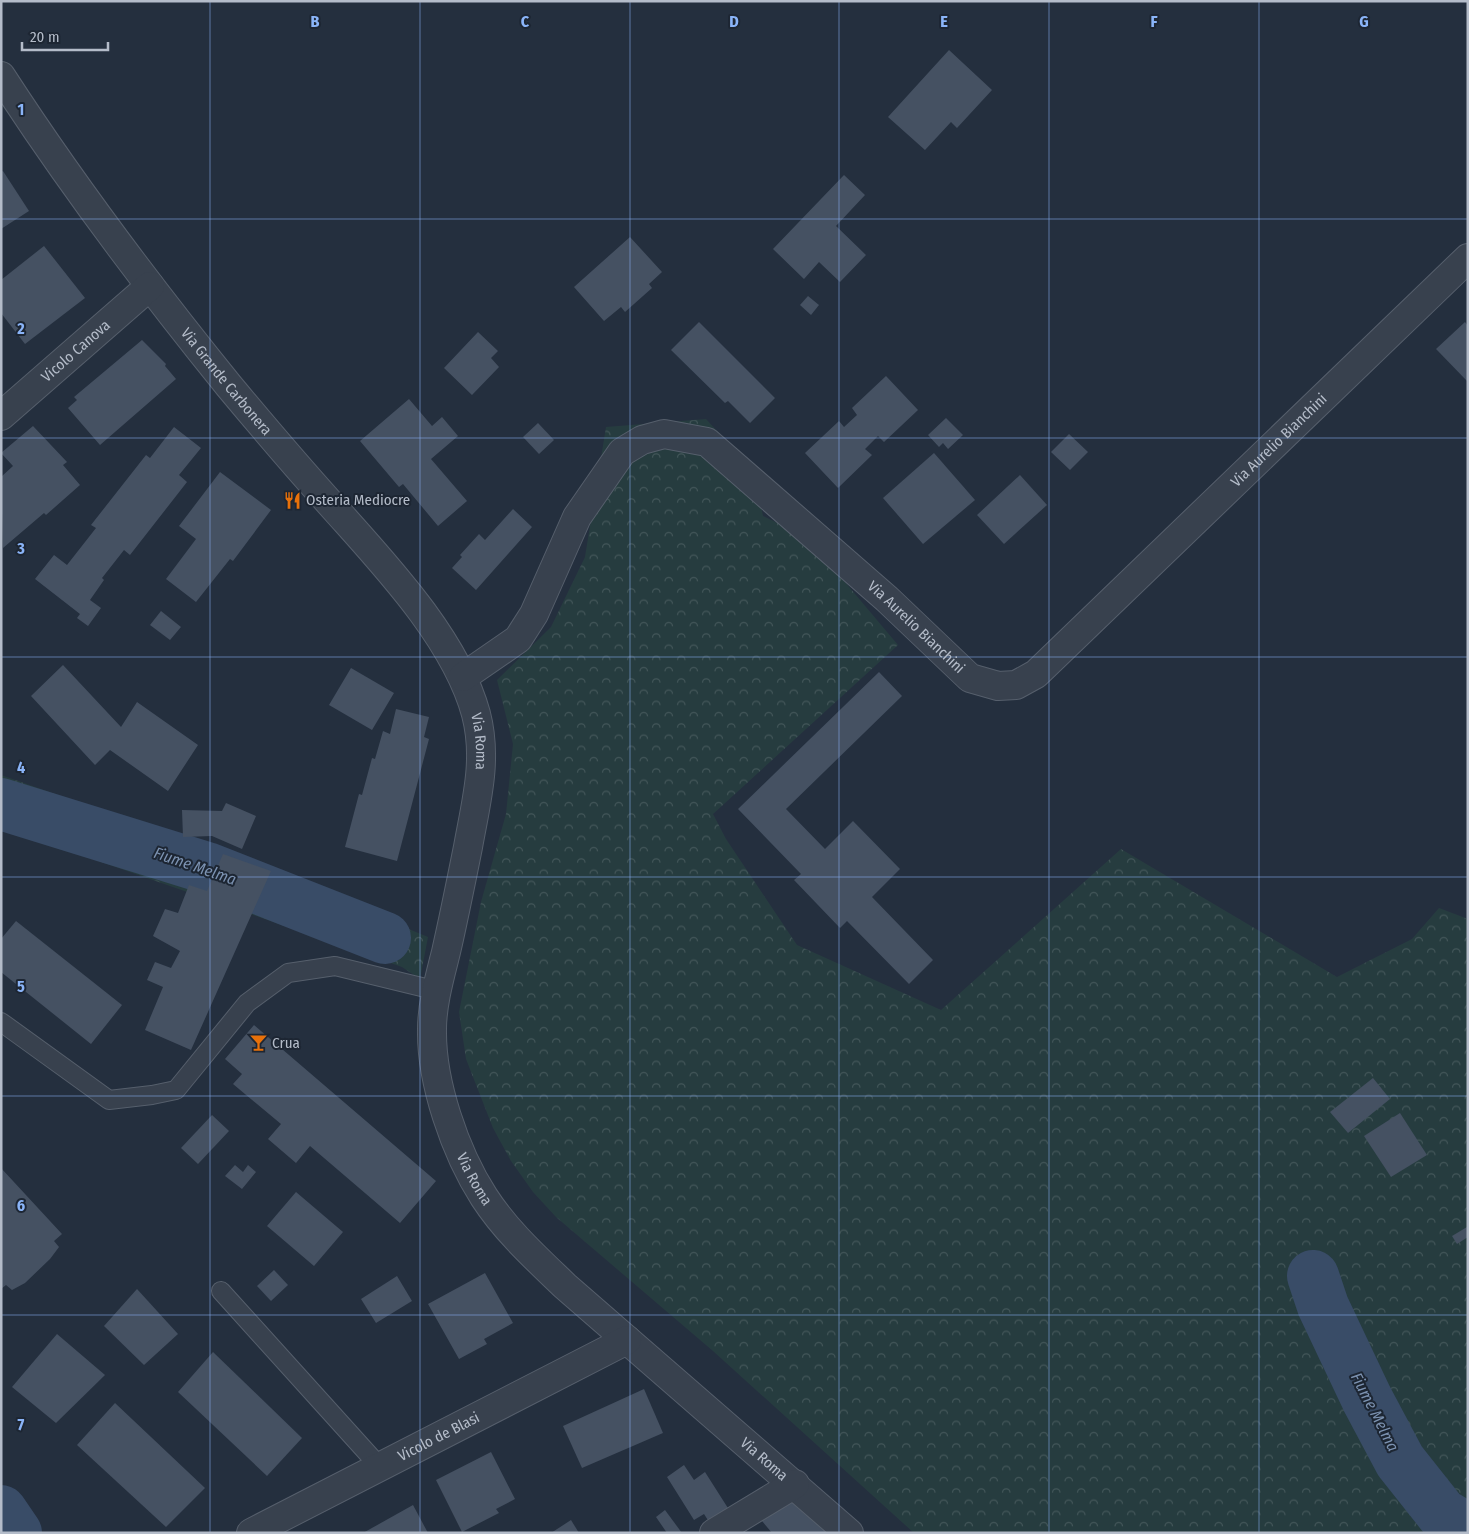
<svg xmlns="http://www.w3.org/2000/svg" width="1469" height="1534" font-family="'Fira Sans Condensed',sans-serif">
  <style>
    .forest { fill: url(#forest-crowns) }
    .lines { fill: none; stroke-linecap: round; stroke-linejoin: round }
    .river { stroke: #394c67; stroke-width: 52 }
    .building { fill: #455162 }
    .lane-casing { stroke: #565f6c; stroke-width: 20 }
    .street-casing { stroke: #565f6c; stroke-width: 30 }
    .lane { stroke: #38414e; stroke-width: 18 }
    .street { stroke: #38414e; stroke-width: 28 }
    .grid { fill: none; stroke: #8ab4f8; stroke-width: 1; stroke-opacity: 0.55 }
    .labels { text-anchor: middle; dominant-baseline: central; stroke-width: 4; stroke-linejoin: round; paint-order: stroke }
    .street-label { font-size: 15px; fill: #b4bcc9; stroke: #1d2633 }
    .poi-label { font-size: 15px; fill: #b4bcc9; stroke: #1d2633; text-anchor: start }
    .water-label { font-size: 16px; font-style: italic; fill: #7c92b1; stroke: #1d2633 }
    .grid-label { font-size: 16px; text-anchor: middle; font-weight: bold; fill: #8ab4f8; stroke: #1d2633; stroke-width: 4; stroke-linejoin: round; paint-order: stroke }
  </style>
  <defs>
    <pattern id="forest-crowns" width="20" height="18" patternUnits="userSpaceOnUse" patternTransform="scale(1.25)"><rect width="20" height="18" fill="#263c3f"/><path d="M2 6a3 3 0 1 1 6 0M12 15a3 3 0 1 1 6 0" fill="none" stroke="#435659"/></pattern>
  </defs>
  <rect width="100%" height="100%" fill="#242f3e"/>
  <g class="forest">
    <polygon points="706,419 754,471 763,516 807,537 898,645 713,814 726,839 797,945 941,1010 1121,849 1337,977 1412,939 1439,908 1468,919 1468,1533 914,1533 713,1351 556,1217 533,1192 511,1161 493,1128 466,1059 459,1012 481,902 506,814 513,744 497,680 551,627 585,557 606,427"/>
    <polygon points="1,775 226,854 428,937 420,979 402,967 1,827"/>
  </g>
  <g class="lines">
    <g class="river">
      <polyline points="1,804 207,868 385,938"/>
      <polyline points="1313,1276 1323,1306 1367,1399 1400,1461 1442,1514 1466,1528"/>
      <polyline points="1,1511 16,1533"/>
    </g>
  </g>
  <g class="building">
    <polygon points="949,50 992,90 957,128 951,122 925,150 888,117"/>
    <polygon points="3,171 29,211 1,229 1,172"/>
    <polygon points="844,175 865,195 836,226 866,255 840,282 819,262 804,279 773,249"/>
    <polygon points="630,237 662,272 649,284 652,288 625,312 621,307 604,321 574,287"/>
    <polygon points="44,246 85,298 25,344 1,313 1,280"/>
    <polygon points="808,296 819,305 811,315 800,305"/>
    <polygon points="699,322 775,398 750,423 728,401 725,403 671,350"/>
    <polygon points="1465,322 1468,326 1468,382 1436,349"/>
    <polygon points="478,332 498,351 491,358 499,367 472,395 444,368"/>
    <polygon points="142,340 166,364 165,366 176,379 100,445 68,408 77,400 74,397"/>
    <polygon points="886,376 918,410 884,442 878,436 865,449 872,455 838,488 805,453 839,421 844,427 857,415 852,408"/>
    <polygon points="409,399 432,426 442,417 458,436 431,459 467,501 438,526 403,484 399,487 360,441"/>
    <polygon points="946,418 963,435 948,449 943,443 939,447 928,435"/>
    <polygon points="538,423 554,440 539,454 523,437"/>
    <polygon points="33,426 67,462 63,465 80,485 46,515 44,513 3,548 1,477 13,466 1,453"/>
    <polygon points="174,427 201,448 179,475 187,482 130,555 124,550 102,578 104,580 90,600 101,608 88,626 77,618 80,614 35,579 54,555 67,565 96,528 91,525 146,455 150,458"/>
    <polygon points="1069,434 1088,452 1070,470 1051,452"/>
    <polygon points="934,453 975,500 923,544 883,498"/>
    <polygon points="220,472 271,510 233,561 230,559 196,602 166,579 196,539 179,526"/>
    <polygon points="1020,475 1047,505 1004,544 977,515"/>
    <polygon points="513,509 532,527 476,590 452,568 462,557 460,555 479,534 485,540"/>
    <polygon points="161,611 181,627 170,640 150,625"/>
    <polygon points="63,665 121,727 137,702 198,745 168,791 110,750 95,765 31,696"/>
    <polygon points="351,668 394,693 372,730 329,705"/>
    <polygon points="879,672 902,696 786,809 825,849 853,821 900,869 872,897 933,960 909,984 847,921 840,928 794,880 801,874 738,809"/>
    <polygon points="396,709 429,717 424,737 429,739 397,861 345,847 359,794 362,795 372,758 375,759 383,731 390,734"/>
    <polygon points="226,803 256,816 242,849 212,836 183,837 182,810 222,811"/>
    <polygon points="223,854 271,871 191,1050 145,1030 163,987 147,980 155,962 171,968 180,951 153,936 165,909 178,913 189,885 207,891"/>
    <polygon points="16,921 122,1005 91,1044 1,972 1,939"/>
    <polygon points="254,1025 436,1181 400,1223 310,1146 296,1163 268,1139 281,1124 233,1084 242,1074 225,1059"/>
    <polygon points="1373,1078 1390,1099 1348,1133 1330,1112"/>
    <polygon points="1400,1113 1427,1155 1391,1177 1364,1136"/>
    <polygon points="212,1115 229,1131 198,1164 181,1148"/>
    <polygon points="235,1165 243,1172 248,1165 256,1172 242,1189 225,1176"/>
    <polygon points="1,1168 62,1234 54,1241 59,1247 50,1259 25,1283 12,1290 6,1285 1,1289"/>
    <polygon points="296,1192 343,1232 314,1266 267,1226"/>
    <polygon points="1467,1227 1468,1237 1457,1244 1452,1236"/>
    <polygon points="274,1270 288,1285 271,1301 257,1286"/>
    <polygon points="485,1273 513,1323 484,1339 487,1344 459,1359 428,1304"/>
    <polygon points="397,1276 412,1301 376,1323 361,1299"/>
    <polygon points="137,1289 178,1334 144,1365 104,1326"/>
    <polygon points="57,1334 105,1375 56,1423 12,1387"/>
    <polygon points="213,1352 302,1438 267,1476 178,1392"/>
    <polygon points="644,1389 663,1433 582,1468 563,1426"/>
    <polygon points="115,1403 205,1488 166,1527 77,1445"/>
    <polygon points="491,1452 515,1499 496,1509 499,1513 462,1532 436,1480"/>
    <polygon points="684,1465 694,1480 705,1472 733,1516 713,1528 704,1514 694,1520 667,1477"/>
    <polygon points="798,1490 836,1533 772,1533 762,1521"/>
    <polygon points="413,1505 428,1533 363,1533"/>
    <polygon points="665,1510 682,1533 667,1533 656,1517"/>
    <polygon points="571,1520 579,1533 551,1533"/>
  </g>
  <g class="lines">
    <defs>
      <g id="lane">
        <polyline points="1,1022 109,1100 152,1095 176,1090 247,1003 288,973 335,966 438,991"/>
        <polyline points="221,1291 380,1467"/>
      </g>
      <g id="street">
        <path id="s1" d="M 1,76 C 71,184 148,286 229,386 C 264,428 299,469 336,510 C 386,566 456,640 476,714 C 488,760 476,802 468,847 C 461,882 454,917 446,952 C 440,976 432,1004 432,1029 C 431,1082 455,1152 484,1197 C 506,1231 536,1258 565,1286 L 849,1533"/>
        <path id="s2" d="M 1,416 L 150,286"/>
        <path id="s3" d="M 463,677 L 518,639 L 534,614 L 577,517 L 622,452 L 642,440 L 664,434 L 707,442 L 887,599 L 970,678 L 998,686 L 1016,685 L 1036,674 L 1468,258"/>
        <path id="s4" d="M 251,1533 L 627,1340"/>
        <polyline points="714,1533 795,1484"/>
      </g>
    </defs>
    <use href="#lane" class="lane-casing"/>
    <use href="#street" class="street-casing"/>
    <use href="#lane" class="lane"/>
    <use href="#street" class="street"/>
  </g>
  <path class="grid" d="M 210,1 L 210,1533M 420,1 L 420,1533M 630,1 L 630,1533M 839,1 L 839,1533M 1049,1 L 1049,1533M 1259,1 L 1259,1533M 1,219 L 1468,219M 1,438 L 1468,438M 1,657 L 1468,657M 1,877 L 1468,877M 1,1096 L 1468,1096M 1,1315 L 1468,1315"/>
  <defs>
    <symbol id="restaurant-bare" viewBox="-9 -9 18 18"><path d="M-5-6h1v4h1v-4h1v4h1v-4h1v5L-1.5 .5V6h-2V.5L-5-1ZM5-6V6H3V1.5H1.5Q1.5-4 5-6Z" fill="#e8710a" stroke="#1d2633" stroke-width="2.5" paint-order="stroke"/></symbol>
    <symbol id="bar-bare" viewBox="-9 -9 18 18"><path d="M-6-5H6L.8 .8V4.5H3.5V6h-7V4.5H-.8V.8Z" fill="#e8710a" stroke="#1d2633" stroke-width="2.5" paint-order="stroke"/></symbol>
  </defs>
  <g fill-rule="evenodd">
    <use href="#restaurant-bare" x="280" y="488" width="25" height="25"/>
    <use href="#bar-bare" x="246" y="1030" width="25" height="25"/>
  </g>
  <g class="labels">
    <g class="street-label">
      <text stroke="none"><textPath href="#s2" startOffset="99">Vicolo Canova</textPath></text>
      <text stroke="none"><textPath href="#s1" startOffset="380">Via Grande Carbonera</textPath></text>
      <text stroke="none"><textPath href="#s3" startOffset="1132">Via Aurelio Bianchini</textPath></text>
      <text stroke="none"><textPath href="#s3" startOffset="651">Via Aurelio Bianchini</textPath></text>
      <text stroke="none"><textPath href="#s1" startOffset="826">Via Roma</textPath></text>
      <text stroke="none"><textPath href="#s1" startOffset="1276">Via Roma</textPath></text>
      <text stroke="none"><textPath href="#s4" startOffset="211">Vicolo de Blasi</textPath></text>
      <text stroke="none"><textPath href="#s1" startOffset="1681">Via Roma</textPath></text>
    </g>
    <g class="poi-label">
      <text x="306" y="500">Osteria Mediocre</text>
      <text x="272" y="1043">Crua</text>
    </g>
    <g class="water-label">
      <text transform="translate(195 866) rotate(19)">Fiume Melma</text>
      <text transform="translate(1375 1412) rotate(63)">Fiume Melma</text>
    </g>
  </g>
  <g class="grid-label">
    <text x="315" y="27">B</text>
    <text x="525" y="27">C</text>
    <text x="734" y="27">D</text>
    <text x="944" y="27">E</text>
    <text x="1154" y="27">F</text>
    <text x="1364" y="27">G</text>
    <text x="21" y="115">1</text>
    <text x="21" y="334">2</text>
    <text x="21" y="554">3</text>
    <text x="21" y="773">4</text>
    <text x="21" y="992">5</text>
    <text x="21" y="1211">6</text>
    <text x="21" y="1430">7</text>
  </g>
  <rect width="1469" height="1534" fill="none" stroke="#b4bcc9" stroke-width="5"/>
  <path d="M22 42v8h86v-8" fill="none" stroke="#b4bcc9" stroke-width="2.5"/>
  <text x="30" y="42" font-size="15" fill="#b4bcc9" stroke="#1d2633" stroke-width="4" paint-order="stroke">20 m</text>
</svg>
